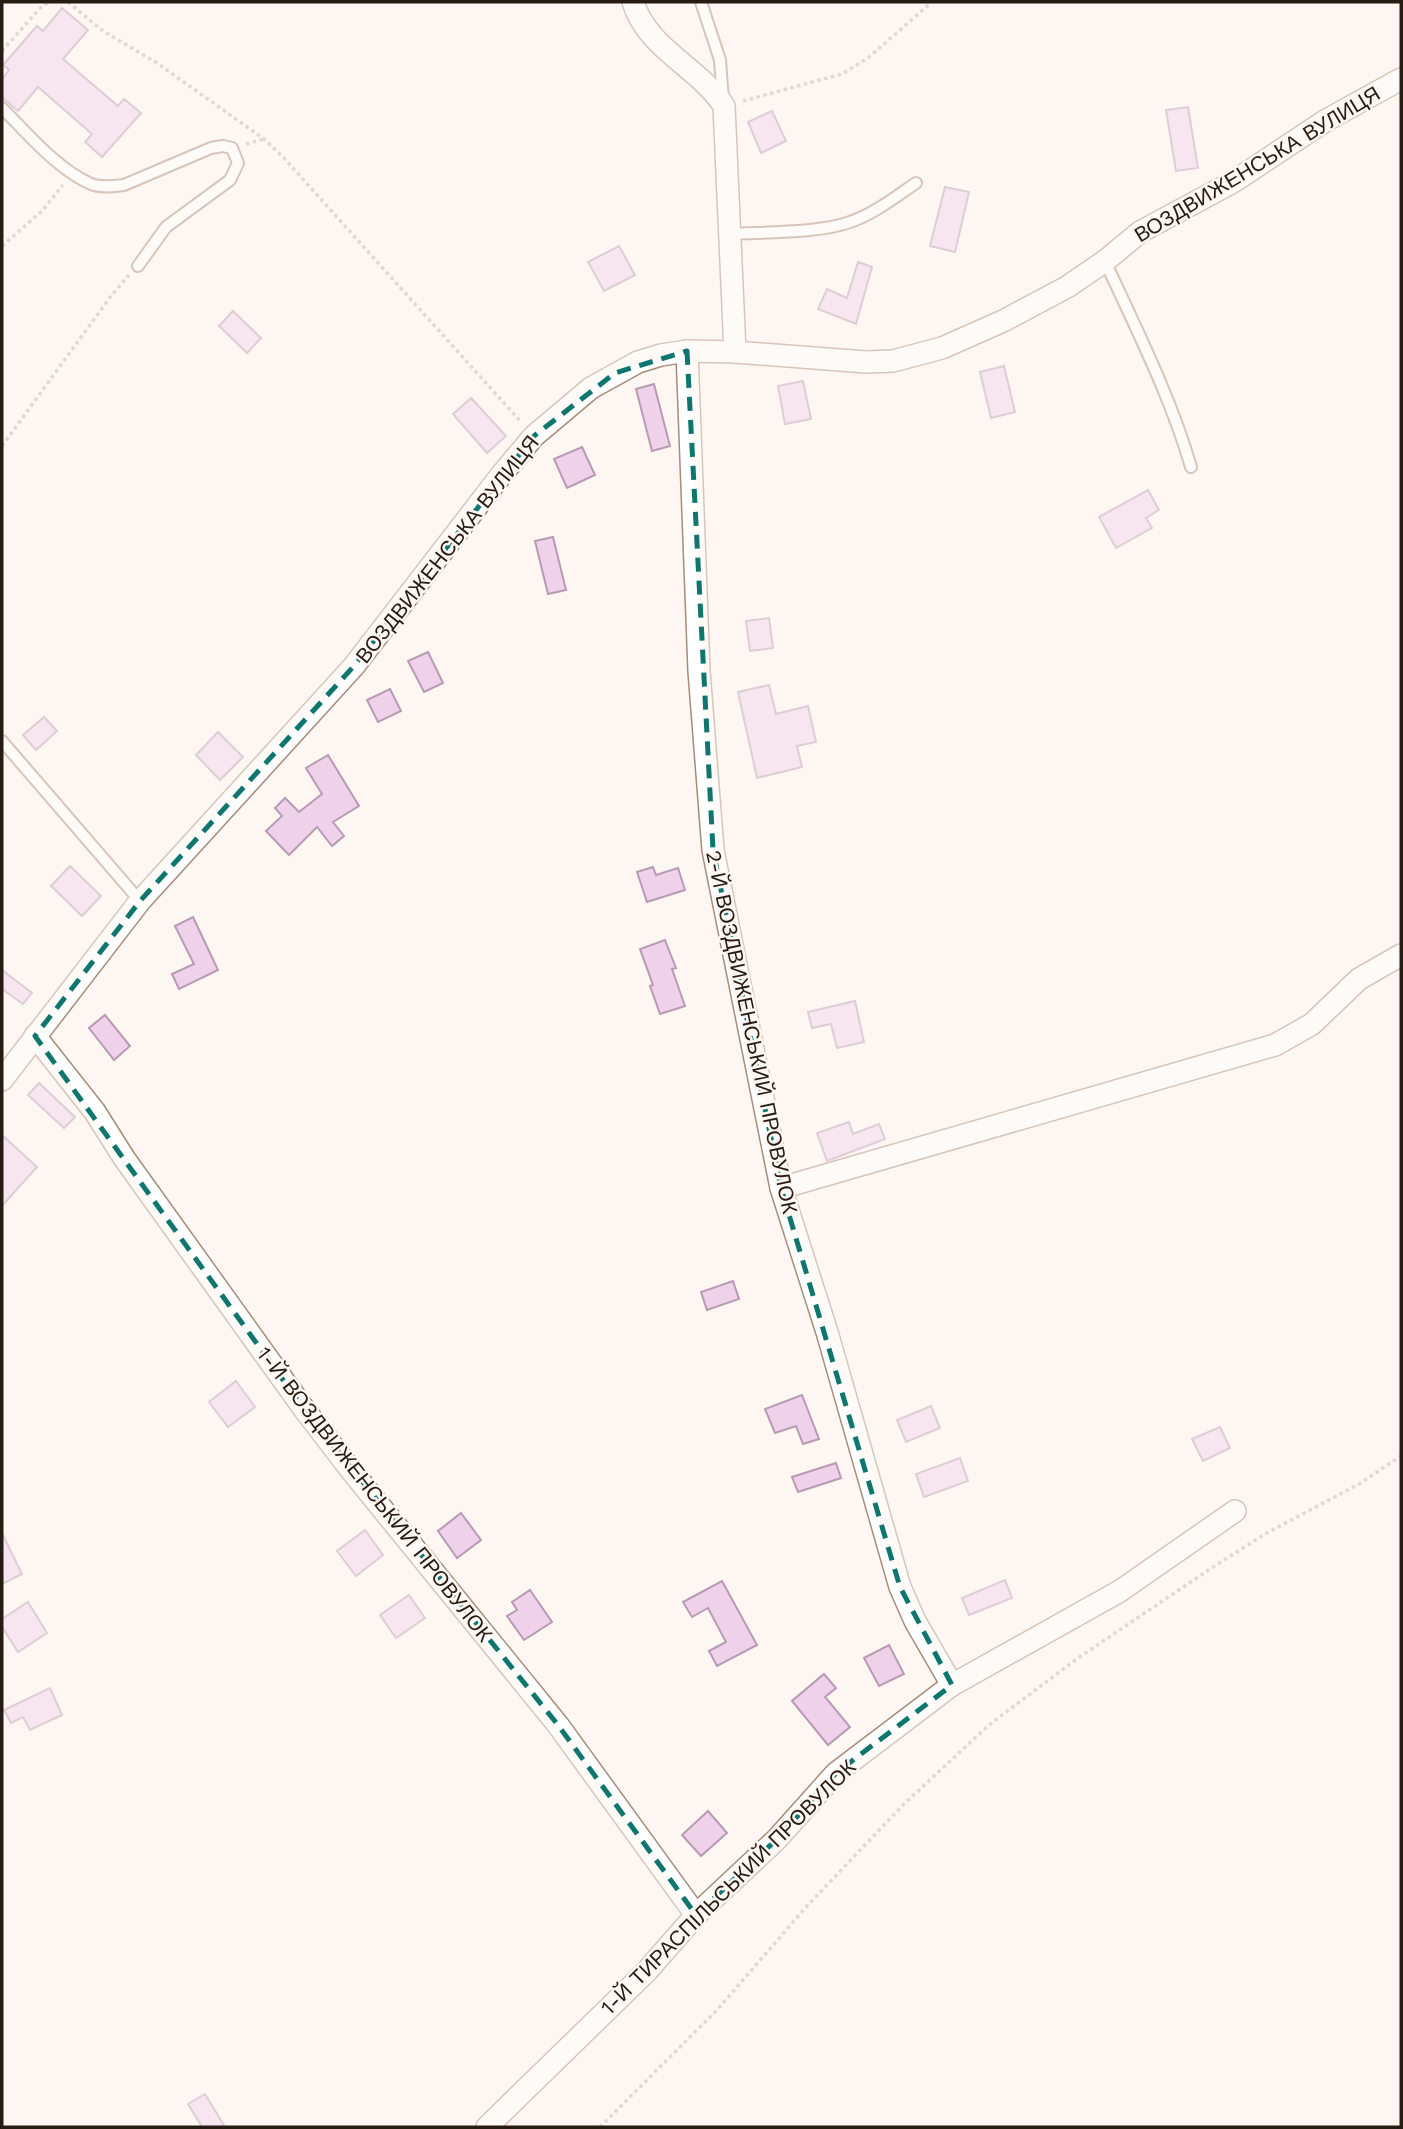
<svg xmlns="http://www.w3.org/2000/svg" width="1403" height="2129" font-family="'Work Sans',sans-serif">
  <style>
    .building { fill: #efd2ea; stroke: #b79bb2; stroke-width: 2 }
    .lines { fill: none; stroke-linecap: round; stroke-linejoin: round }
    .service-casing { stroke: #a88b78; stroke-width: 14 }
    .minor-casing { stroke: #a88b78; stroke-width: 24 }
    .path { stroke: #bbb3ae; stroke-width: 3.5; stroke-dasharray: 3.5 3.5; stroke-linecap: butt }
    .service { stroke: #fff; stroke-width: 10 }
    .minor { stroke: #fff; stroke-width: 21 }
    .marked { fill: none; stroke: #0f766e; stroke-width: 5; stroke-dasharray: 14 9; stroke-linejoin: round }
    .labels { text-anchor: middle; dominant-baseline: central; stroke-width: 5; stroke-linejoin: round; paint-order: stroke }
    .street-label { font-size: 21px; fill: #271c14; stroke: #fdf6f2 }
  </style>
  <rect width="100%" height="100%" fill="#fdf6f2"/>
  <g class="building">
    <polygon points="62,8 88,30 63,59 118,106 124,99 141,113 102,157 85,142 92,134 38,87 18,111 2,97 2,79 9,70 3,65 37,26 43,31"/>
    <polygon points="1188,107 1198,168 1176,171 1166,110"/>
    <polygon points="772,111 786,141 761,153 748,122"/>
    <polygon points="945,187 969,192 955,252 930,246"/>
    <polygon points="619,246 635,275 604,291 588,262"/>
    <polygon points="858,262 872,267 856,324 818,309 827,289 847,298"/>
    <polygon points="233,311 261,338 247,353 219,326"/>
    <polygon points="1004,366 1015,412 991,418 980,372"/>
    <polygon points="803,381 811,419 785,424 778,386"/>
    <polygon points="654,384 670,446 652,451 636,389"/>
    <polygon points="471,398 506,436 487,453 453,414"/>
    <polygon points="582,447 595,475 567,488 554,459"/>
    <polygon points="1148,490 1159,510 1146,518 1152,528 1116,548 1099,517"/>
    <polygon points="553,537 566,590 548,594 535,541"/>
    <polygon points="769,618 773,648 750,651 746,621"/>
    <polygon points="428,652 443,683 424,692 408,661"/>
    <polygon points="769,685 776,714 808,706 816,742 797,746 802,767 757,778 738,692"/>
    <polygon points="390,689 401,711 378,722 367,700"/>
    <polygon points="44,717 57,731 36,750 23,735"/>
    <polygon points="218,732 243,757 220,780 196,755"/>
    <polygon points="328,755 359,806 333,822 344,836 332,846 317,827 289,855 266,831 282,816 275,808 285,798 299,812 322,794 306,768"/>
    <polygon points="70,866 101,896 82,916 51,886"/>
    <polygon points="653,867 656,875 678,868 685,890 647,902 637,872"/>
    <polygon points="193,917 218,970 179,989 172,974 194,964 175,926"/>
    <polygon points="665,940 676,968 672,969 685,1006 660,1014 650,986 653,985 640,949"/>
    <polygon points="2,970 32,993 23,1004 2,989"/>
    <polygon points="855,1001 864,1042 837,1048 831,1024 812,1028 808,1012"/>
    <polygon points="105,1015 130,1046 114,1060 89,1028"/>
    <polygon points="39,1083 75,1117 64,1128 28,1095"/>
    <polygon points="849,1122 853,1134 879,1124 885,1139 827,1161 817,1133"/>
    <polygon points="2,1135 37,1167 2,1206"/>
    <polygon points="733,1281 739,1299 707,1310 701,1292"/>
    <polygon points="236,1381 255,1407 228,1427 209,1402"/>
    <polygon points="802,1395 819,1439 803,1444 796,1426 775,1433 765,1409"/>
    <polygon points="931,1406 940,1428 906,1442 897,1420"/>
    <polygon points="1220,1427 1230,1448 1203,1461 1192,1439"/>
    <polygon points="960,1458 968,1481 924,1497 916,1474"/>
    <polygon points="836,1463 841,1478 798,1492 792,1477"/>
    <polygon points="461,1513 481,1540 457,1558 438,1531"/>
    <polygon points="365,1530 383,1555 356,1576 337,1551"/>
    <polygon points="2,1533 22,1574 2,1584"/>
    <polygon points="1005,1580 1012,1598 969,1615 962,1598"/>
    <polygon points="722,1581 757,1645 717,1666 709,1651 726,1642 708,1608 692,1617 683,1602"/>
    <polygon points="530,1590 552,1622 524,1640 507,1616 517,1610 512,1602"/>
    <polygon points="409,1595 425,1618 396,1638 380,1615"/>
    <polygon points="28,1602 47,1633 18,1652 2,1627 2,1619"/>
    <polygon points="889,1645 904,1674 879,1686 864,1658"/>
    <polygon points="824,1674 836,1688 825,1697 850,1727 828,1745 792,1701"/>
    <polygon points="50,1688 62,1715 30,1730 23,1717 11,1723 4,1710"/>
    <polygon points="708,1811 727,1833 701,1856 682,1835"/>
    <polygon points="205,2094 225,2127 202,2127 188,2104"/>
  </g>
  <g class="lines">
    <defs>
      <g id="service">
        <polyline points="701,2 720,60 723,101"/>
        <path d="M 2,108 C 27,133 58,170 91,184 C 101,188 113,186 124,185 L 211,148 L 223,146 L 232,148 L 238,163 L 230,180 L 166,227 L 138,266"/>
        <path d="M 731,234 C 764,232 821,233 850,222 C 874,214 895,197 916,183"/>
        <path d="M 1105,261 C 1136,329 1170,395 1191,467"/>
        <polyline points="2,741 140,901"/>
      </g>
      <g id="minor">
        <path d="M 633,2 C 648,50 698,66 724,106 L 735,352"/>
        <polyline points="687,351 699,671 713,850 781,1188 827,1332 900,1587 915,1621 952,1685"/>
        <polyline points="35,1036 95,1112 124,1158 304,1409 354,1474 558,1725 696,1915"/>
        <polyline points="2,1080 140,901 354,666 502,474 534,436 591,388 638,362 661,355 687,351 735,352 866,362 893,361 942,348 1003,321 1067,287 1105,261 1140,232 1233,182 1325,121 1401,79"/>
        <polyline points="781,1188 1275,1045 1312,1024 1359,979 1401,955"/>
        <polyline points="487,2127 646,1972 696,1915 777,1839 836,1773 952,1685 1120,1591 1235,1511"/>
      </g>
    </defs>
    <use href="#service" class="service-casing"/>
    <use href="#minor" class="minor-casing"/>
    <g class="path">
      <polyline points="68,2 103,31 157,63 264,139 283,157 521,422"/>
      <polyline points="2,51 43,5 50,2"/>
      <polyline points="743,101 842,74 868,58 932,2"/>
      <polyline points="246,144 264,139"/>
      <polyline points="2,246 42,211 63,185"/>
      <polyline points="2,446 111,296 129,275"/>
      <polyline points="600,2127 717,2010 807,1906 903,1805 989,1725 1078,1658 1213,1567 1265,1534 1359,1484 1401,1456"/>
    </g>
    <use href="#service" class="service"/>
    <use href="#minor" class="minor"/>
  </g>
  <path d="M0 0H1403V2129H0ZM 687,351 L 713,850 L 781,1188 L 900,1587 L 952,1685 L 836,1773 L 777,1839 L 696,1915 L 558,1725 L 304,1409 L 35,1036 L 140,901 L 354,666 L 534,436 L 615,373 Z" fill="#fdf6f2" fill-opacity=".55" fill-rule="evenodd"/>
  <path class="marked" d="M 687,351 L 713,850 L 781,1188 L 900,1587 L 952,1685 L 836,1773 L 777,1839 L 696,1915 L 558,1725 L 304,1409 L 35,1036 L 140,901 L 354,666 L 534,436 L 615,373 Z"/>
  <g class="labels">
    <g class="street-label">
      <text transform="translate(1257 164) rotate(-31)">ВОЗДВИЖЕНСЬКА ВУЛИЦЯ</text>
      <text transform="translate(447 549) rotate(-52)">ВОЗДВИЖЕНСЬКА ВУЛИЦЯ</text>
      <text transform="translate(752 1032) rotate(78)">2-Й ВОЗДВИЖЕНСЬКИЙ ПРОВУЛОК</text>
      <text transform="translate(375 1494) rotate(52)">1-Й ВОЗДВИЖЕНСЬКИЙ ПРОВУЛОК</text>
      <text transform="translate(728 1887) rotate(-45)">1-Й ТИРАСПІЛЬСЬКИЙ ПРОВУЛОК</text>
    </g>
  </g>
  <rect width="1403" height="2129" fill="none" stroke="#271c14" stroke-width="7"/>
</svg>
